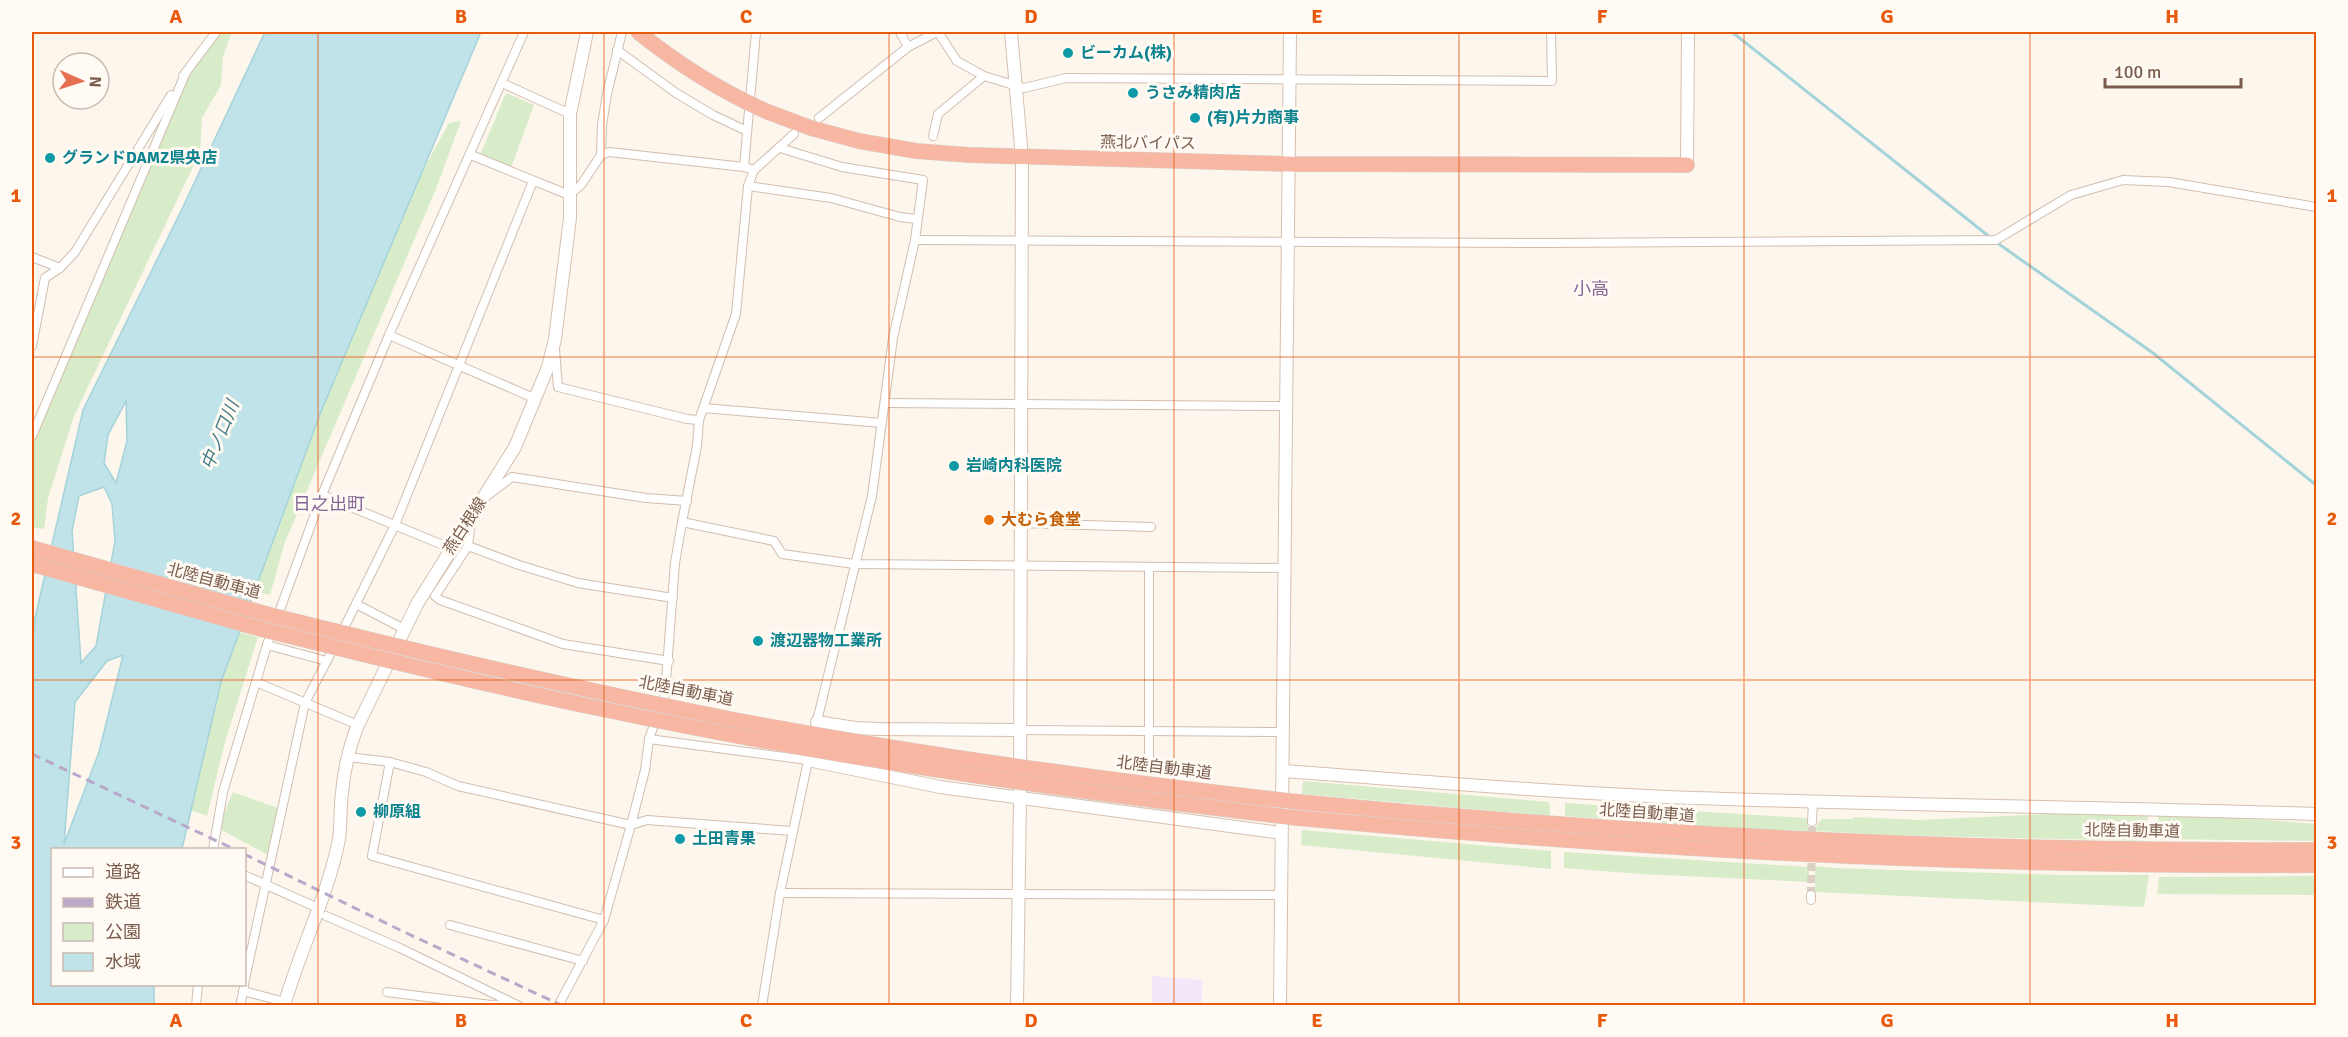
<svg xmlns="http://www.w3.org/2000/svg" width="2348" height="1037" font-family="Signika,'Noto Sans JP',sans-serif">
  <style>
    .education { fill: #f3e8fa }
    .green { fill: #d8ecc9 }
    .water { fill: #bfe3e8; stroke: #a5d3da; stroke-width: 1.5; fill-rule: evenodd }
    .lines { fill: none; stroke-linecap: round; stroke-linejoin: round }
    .stream { stroke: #a5d3da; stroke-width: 3 }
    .street-tunnel { stroke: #dcd0c4; stroke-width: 8; stroke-dasharray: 8 4; stroke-linecap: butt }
    .street-casing { stroke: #d1beb0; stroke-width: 10 }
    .secondary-casing { stroke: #d6c0b0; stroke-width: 14 }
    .highway-casing { stroke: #dad1cd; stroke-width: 16 }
    .street { stroke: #fff; stroke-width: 8 }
    .secondary { stroke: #fff; stroke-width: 12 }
    .highway { stroke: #f7b7a3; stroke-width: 15 }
    .rail { stroke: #b9a8c9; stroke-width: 3; stroke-dasharray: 9 6; stroke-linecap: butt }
    .highway-bridge-casing { stroke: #dad1cd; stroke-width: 16; stroke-linecap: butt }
    .highway-bridge { stroke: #f7b7a3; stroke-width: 15 }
    .grid { fill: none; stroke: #e8590c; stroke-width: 1.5; stroke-opacity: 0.55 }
    .culture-dot { fill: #0f9aa8; stroke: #fffaf3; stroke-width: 2 }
    .food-dot { fill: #e8710a; stroke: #fffaf3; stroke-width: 2 }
    .labels { text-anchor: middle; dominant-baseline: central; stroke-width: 6; stroke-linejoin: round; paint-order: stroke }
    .culture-label { font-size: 16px; font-weight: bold; fill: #0d838f; stroke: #fffaf3; text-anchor: start }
    .street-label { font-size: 16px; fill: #7a5c4d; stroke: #fffaf3 }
    .food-label { font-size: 16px; font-weight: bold; fill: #c56008; stroke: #fffaf3; text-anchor: start }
    .neighbourhood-label { font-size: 18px; fill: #846695; stroke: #fffaf3 }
    .water-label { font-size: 18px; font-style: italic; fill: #437c86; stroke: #fffaf3 }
    .neatline { fill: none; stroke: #e8590c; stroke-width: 2 }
    .grid-label { font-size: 20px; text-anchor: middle; font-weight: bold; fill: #e8590c }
  </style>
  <rect width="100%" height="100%" fill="#fdf6ec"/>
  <polygon class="education" points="1152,976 1203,980 1201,1005 1152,1005"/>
  <g class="green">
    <polygon points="221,32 232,32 223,56 221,85 202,118 200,152 74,416 48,498 44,529 32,527 32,445 190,73"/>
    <polygon points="506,93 534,105 511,168 480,155"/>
    <polygon points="461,121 436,189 285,542 270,595 247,589 409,196 449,123"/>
    <polygon points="234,631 258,637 225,742 207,816 186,808"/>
    <polygon points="1303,781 1549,802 1550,816 1302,794"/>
    <polygon points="233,792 278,808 268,855 218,828"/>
    <polygon points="1565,803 1806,818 1808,819 1808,831 1723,828 1565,816"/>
    <polygon points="2092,812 2148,814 2146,841 1888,835 1816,831 1817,824 1822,819 1852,819 1855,817 1918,820"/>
    <polygon points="2158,812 2316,824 2316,841 2159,839"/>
    <polygon points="1302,830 1551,851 1551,869 1301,845"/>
    <polygon points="1564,852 1809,867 1809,882 1641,874 1564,868"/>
    <polygon points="1815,866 1833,868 2061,875 2149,875 2144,907 1815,892"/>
    <polygon points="2316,876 2316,895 2157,894 2159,877"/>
  </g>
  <path class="water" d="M 265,32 L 481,32 L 320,414 L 221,682 L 182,849 L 52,850 L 52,984 L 154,985 L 154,1005 L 32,1006 L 32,643 L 35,618 L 83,410 L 181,211 ZM 126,401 L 127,441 L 116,483 L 104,463 L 108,435 ZM 104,487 L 112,504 L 115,541 L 96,646 L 81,663 L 72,531 L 79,496 ZM 123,655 L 99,752 L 64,844 L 75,702 L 107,661 Z"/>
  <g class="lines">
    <g class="stream">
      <polyline points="1732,32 1991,238"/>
      <polyline points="1996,242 2153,353 2316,485"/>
    </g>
    <polyline class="street-tunnel" points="1811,895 1812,822"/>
    <defs>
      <g id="street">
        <polyline points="524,32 389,335 536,399"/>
        <polyline points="900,32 908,47"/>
        <polyline points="938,32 957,61 984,76 1024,88 1066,78 1552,81 1551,32"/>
        <polyline points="617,50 676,93 713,115 747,131"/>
        <polyline points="183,76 216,32"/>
        <polyline points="502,83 570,114"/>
        <polyline points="819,118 908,47 937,32"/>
        <polyline points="933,136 938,114 984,76"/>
        <polyline points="780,148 842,167 923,180 915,240 893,338 872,496 816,725"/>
        <polyline points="471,155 569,195 581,185 601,155 602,125 607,94 622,32"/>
        <polyline points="601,155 609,152 744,167 754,170"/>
        <polyline points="744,167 756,32"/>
        <polyline points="748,186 831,198 900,217 916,219"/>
        <polyline points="915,240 1549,243 1996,240 2071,195 2123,180 2169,182 2316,207"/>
        <polyline points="32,257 60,268"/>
        <polyline points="389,335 322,495 450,548"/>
        <polyline points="32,346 45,278 60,268 75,252 171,95"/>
        <polyline points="555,350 558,387 687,419 699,420"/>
        <polyline points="885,403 1286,406"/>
        <polyline points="703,408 882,423"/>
        <polyline points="32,436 186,72"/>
        <polyline points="322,495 267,645 327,661"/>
        <polyline points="488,495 512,477 646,498 687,501"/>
        <polyline points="471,520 468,546 519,565 578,583 673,598"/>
        <polyline points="682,522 774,541 782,554 854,564 1285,568"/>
        <polyline points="1020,523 1151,527"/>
        <polyline points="468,546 435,596 440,600 563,644 669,661"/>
        <polyline points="356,604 404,629"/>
        <polyline points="341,634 395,525 533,181"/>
        <polyline points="256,682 358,725"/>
        <polyline points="1019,730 1284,732"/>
        <polyline points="649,739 808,760"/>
        <polyline points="348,757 390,762 426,772 458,786 631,825 647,820 792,831"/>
        <polyline points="390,762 372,856 604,920"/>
        <polyline points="1149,769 1149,568"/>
        <polyline points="1812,822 1813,802"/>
        <polyline points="213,850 223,792 267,645"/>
        <polyline points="244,875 318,908"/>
        <polyline points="780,893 1281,895"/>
        <polyline points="1811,900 1811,895"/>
        <polyline points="326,916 400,948 519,1006"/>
        <polyline points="450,925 583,961"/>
        <polyline points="244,984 305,703 335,645"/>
        <polyline points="243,991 285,1002"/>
        <polyline points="387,992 491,1005 514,1004"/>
        <polyline points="196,1006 198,984"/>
        <polyline points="240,1006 244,988"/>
        <polyline points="558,1006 604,920 631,825 645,770 649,739 665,694 675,563 682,522 697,446 699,420 736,314 748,186 754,170 794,134"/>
        <polyline points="762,1006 780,893 809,756"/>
      </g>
      <g id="secondary">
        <polyline points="1011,32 1022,158 1020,798 1017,1006"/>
        <polyline points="1687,165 1688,32"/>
        <polyline points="817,722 855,728 878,729 1019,730"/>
        <polyline points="808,760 940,787 1281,833"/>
        <path d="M 1283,771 C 1411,780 1539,792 1667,797 C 1883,805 2100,807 2316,814"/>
        <path d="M 284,1006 C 300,949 328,896 339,839 C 341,824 340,808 342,793 C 344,770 349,747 358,725 L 417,604 L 515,447 L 548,367 L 555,339 L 570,218 L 570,114 L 587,32"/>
        <polyline points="1280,1006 1290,32"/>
      </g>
      <g id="highway">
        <polyline points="768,112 811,128 859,141 916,151 969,155 1289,164 1687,165"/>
        <polyline points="32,548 266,614"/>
        <polyline points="32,564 261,629"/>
        <path d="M 1299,802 C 1637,835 1977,852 2316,850"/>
        <path d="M 1298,818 C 1637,850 1976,867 2316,865"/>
      </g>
    </defs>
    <use href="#street" class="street-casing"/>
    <use href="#secondary" class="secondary-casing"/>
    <use href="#highway" class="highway-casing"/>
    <use href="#street" class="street"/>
    <use href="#secondary" class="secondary"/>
    <use href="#highway" class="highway"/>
    <g class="rail">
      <polyline points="32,754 236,850"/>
      <polyline points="244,854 400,930 563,1006"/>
    </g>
    <defs>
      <g id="highway-bridge">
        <path d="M 638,32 C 678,64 720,91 768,112"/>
        <path d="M 266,614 C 421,653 577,689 735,720 C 921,755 1110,781 1299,802"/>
        <path d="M 261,629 C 378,658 495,687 612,711 C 839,759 1068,791 1298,818"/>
      </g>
    </defs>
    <use href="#highway-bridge" class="highway-bridge-casing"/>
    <use href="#highway-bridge" class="highway-bridge"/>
  </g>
  <path class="grid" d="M 318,32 L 318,1006M 604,32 L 604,1006M 889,32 L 889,1006M 1174,32 L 1174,1006M 1459,32 L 1459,1006M 1744,32 L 1744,1006M 2030,32 L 2030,1006M 32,357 L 2316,357M 32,680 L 2316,680"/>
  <g class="culture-dot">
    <circle cx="1068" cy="53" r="6"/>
    <circle cx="1133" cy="93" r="6"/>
    <circle cx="1195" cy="118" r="6"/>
    <circle cx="50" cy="158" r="6"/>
    <circle cx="954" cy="466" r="6"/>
    <circle cx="758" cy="641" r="6"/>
    <circle cx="361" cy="812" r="6"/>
    <circle cx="680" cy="839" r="6"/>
  </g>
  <circle class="food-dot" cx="989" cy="520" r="6"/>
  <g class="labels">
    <g class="culture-label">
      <text x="1080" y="53">ビーカム(株)</text>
      <text x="1145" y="93">うさみ精肉店</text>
      <text x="1207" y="118">(有)片力商事</text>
      <text x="62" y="158">グランドDAMZ県央店</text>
      <text x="966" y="466">岩崎内科医院</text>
      <text x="770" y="641">渡辺器物工業所</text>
      <text x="373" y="812">柳原組</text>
      <text x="692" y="839">土田青果</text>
    </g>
    <g class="street-label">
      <text transform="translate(1148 143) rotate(1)">燕北バイパス</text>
      <text transform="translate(465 526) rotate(-57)">燕白根線</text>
      <text transform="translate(214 581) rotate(15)">北陸自動車道</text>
      <text transform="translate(686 691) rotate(11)">北陸自動車道</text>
      <text transform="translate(1164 768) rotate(7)">北陸自動車道</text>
      <text transform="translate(1647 813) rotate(4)">北陸自動車道</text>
      <text transform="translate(2132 831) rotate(1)">北陸自動車道</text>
    </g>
    <g class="food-label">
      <text x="1001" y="520">大むら食堂</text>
    </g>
    <g class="neighbourhood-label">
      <text x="1591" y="289">小高</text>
      <text x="329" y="504">日之出町</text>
    </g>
    <g class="water-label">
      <text transform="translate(220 435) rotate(-68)">中ノ口川</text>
    </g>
  </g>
  <rect width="2348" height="1037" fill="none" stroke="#fffaf3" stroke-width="66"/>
  <rect x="51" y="848" width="195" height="138" fill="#fffaf3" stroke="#cabbb1" stroke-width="1.5"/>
  <rect x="63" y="868" width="30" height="9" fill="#ffffff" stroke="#cabbb1" stroke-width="1.5"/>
  <text x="105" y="878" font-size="18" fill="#7a5c4d">道路</text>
  <rect x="63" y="898" width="30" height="9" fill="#b9a8c9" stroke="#cabbb1" stroke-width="1.5"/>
  <text x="105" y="908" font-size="18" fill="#7a5c4d">鉄道</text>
  <rect x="63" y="923" width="30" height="18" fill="#d8ecc9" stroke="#cabbb1" stroke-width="1.5"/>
  <text x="105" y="938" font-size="18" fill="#7a5c4d">公園</text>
  <rect x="63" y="953" width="30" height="18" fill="#bfe3e8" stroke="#cabbb1" stroke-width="1.5"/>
  <text x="105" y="968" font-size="18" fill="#7a5c4d">水域</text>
  <g transform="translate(81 81) rotate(93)"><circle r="28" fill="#fffaf3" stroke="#cabbb1" stroke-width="1.5"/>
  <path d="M0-4.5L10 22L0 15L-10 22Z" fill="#e76f51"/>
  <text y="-9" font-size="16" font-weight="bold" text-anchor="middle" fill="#7a5c4d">N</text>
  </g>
  <path d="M2105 78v9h136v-9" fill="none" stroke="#7a5c4d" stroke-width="3"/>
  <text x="2114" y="78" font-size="18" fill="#7a5c4d" stroke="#fffaf3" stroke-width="4.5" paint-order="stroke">100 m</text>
  <rect x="33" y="33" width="2282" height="971" class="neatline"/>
  <g class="grid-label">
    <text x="176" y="23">A</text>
    <text x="461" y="23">B</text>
    <text x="746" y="23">C</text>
    <text x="1031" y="23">D</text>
    <text x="1317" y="23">E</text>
    <text x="1602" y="23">F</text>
    <text x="1887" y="23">G</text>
    <text x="2172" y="23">H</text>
    <text x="16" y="202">1</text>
    <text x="2332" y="202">1</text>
    <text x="16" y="525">2</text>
    <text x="2332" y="525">2</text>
    <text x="16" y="849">3</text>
    <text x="2332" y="849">3</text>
    <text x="176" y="1027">A</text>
    <text x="461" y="1027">B</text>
    <text x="746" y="1027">C</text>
    <text x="1031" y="1027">D</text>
    <text x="1317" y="1027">E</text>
    <text x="1602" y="1027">F</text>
    <text x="1887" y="1027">G</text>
    <text x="2172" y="1027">H</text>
  </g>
</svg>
